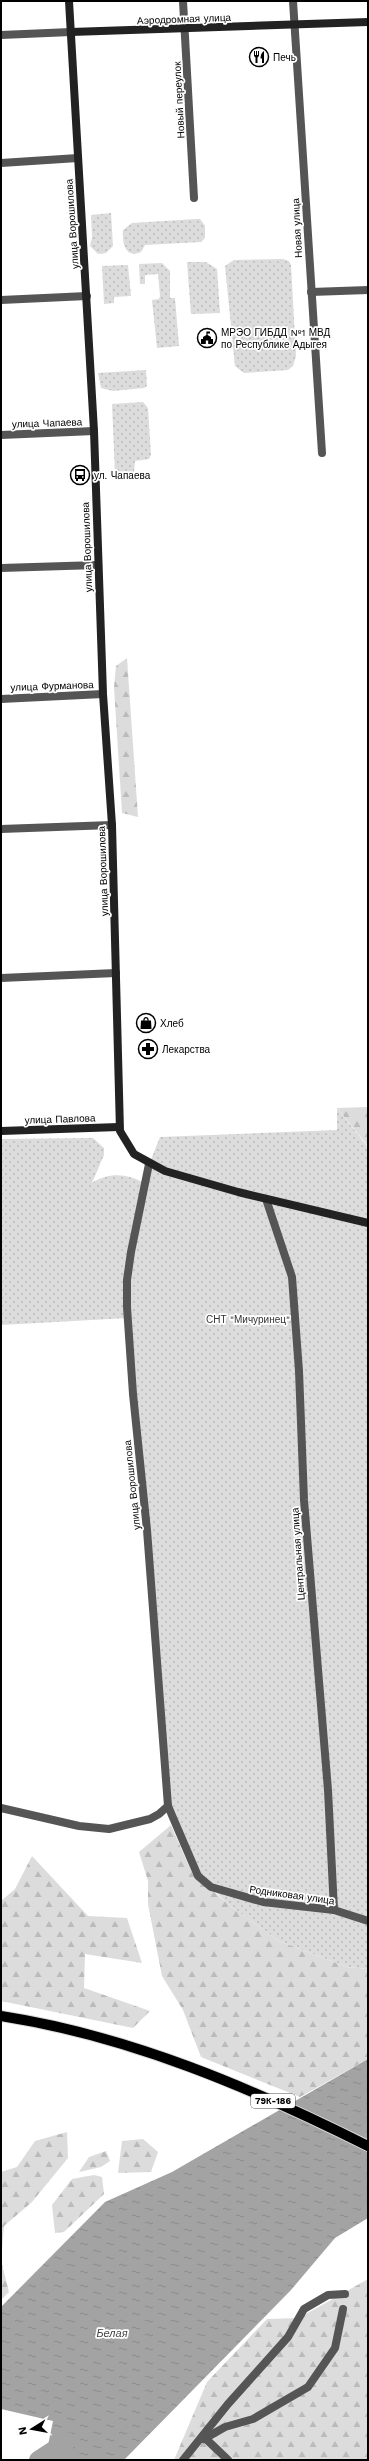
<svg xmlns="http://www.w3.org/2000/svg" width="369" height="2461" font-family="'Work Sans',sans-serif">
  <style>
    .green { fill: url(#green-dots) }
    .forest { fill: url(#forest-firs) }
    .water { fill: url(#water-ripples) }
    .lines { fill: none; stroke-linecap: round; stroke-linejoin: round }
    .river { stroke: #a3a3a3; stroke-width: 18 }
    .primary-casing { stroke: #dbdbdb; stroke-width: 12 }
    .street { stroke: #555; stroke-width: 8 }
    .secondary { stroke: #222; stroke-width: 8 }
    .primary { stroke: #000; stroke-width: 10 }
    .labels { text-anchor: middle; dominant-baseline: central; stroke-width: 3.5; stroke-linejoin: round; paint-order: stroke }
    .shield { fill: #fff; stroke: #4c4c4c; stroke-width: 1 }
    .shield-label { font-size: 9px; font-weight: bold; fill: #000 }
    .street-label { font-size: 10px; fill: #000; stroke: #fff }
    .poi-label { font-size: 10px; fill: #000; stroke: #fff; text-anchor: start }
    .park-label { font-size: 10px; fill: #333; stroke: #fff }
    .water-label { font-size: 11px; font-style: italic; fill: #444; stroke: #fff }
  </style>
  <defs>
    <pattern id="green-dots" width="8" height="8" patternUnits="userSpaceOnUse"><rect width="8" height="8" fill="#dcdcdc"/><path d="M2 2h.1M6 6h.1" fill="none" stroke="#bbb" stroke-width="1.8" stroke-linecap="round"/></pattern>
    <pattern id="forest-firs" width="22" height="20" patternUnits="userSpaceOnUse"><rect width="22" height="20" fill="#dcdcdc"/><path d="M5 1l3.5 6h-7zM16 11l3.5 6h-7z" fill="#bbb"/></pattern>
    <pattern id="water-ripples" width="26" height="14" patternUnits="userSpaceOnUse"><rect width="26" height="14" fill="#a3a3a3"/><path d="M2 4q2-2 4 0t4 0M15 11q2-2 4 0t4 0" fill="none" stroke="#8b8b8b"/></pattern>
  </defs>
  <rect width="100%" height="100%" fill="#fff"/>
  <g class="green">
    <polygon points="111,213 113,246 106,253 98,254 90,246 92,237 91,215"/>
    <path d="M 196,219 L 200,219 L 205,226 L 205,238 L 201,242 L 145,245 L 141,252 C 125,259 122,242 123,230 L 132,223 Z"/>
    <polygon points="283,259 289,261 291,265 296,356 293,366 288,370 244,373 235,366 225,266 234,260"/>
    <polygon points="187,262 206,262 217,269 220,313 191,314"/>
    <polygon points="162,263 170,271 170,298 175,298 179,346 157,348 152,300 159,299 160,296 158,274 145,275 145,284 140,284 139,264"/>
    <polygon points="128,265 131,296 114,297 114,303 104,304 102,266"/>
    <polygon points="146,370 147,386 144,388 113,391 101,388 98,373"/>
    <polygon points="143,402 148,408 151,455 149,459 135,461 134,472 115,474 112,404"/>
    <path d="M 337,1108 L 368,1147 L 368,1969 L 347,1967 L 279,1941 L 229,1905 L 198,1876 L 168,1806 L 128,1318 L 1,1325 L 1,1139 L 93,1138 L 104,1148 L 104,1155 L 92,1183 C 107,1173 126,1173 142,1182 L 160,1137 L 337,1130 Z"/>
  </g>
  <g class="forest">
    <polygon points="127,658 138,817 122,813 114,687 116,666"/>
    <polygon points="368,1107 368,1146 337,1108"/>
    <polygon points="171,1825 192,1873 229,1905 279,1941 347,1967 368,1969 368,2059 300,2097 201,2057 183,2010 162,1976 148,1904 148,1881 139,1852"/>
    <polygon points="32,1856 88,1916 127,1918 142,1963 85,1954 84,1988 150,2011 133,2028 1,2001 1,1901 15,1889"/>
    <polygon points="67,2132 68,2158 32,2202 4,2226 1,2260 9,2292 1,2300 1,2172 17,2167 35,2141"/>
    <polygon points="143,2139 158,2152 151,2172 118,2173 122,2141"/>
    <polygon points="106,2151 110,2161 101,2167 79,2172 89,2157"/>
    <polygon points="94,2175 102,2177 104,2194 64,2232 55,2233 52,2205 72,2179"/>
    <polygon points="368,2279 368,2460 174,2460 207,2382 267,2319 299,2318"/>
  </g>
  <polygon class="water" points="368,2059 368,2218 335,2238 291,2290 124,2460 45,2460 53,2421 1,2409 1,2307 105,2202 172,2172"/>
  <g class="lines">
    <polyline class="river" points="38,2460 67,2441"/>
    <defs>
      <path id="primary" d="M 1,2016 C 130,2036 252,2088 368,2146"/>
    </defs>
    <use href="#primary" class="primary-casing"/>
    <g class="street">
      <polyline points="183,1 194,198"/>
      <polyline points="293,1 322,453"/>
      <polyline points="1,35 71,32"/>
      <polyline points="1,163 78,158"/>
      <polyline points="311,292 368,290"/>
      <polyline points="1,300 87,296"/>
      <polyline points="1,435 94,431"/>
      <polyline points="1,568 98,565"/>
      <polyline points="1,699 103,694"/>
      <polyline points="1,829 112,825"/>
      <polyline points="1,978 116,973"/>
      <polyline points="149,1164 131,1252 127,1280 127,1307 133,1394 147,1530 168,1806 198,1876 211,1887 263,1902 334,1910 368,1921"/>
      <polyline points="266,1199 292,1277 299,1371 304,1500 328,1790 334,1910"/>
      <polyline points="1,1808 79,1826 109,1829 150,1819 159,1814 168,1806"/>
      <polyline points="205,2438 228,2460"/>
      <polyline points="204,2439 225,2427 253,2419 308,2387 335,2348 343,2309"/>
      <polyline points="183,2460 228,2404 288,2337 304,2309 328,2295 345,2294"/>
    </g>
    <g class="secondary">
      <polyline points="69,1 94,431 103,694 112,825 120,1131 134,1154 165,1171 238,1192 368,1223"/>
      <polyline points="71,32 368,22"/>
      <polyline points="1,1131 119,1127"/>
    </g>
    <use href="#primary" class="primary"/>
  </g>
  <defs>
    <symbol id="restaurant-ring" viewBox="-11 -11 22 22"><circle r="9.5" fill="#fff" stroke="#000" stroke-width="1.5"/><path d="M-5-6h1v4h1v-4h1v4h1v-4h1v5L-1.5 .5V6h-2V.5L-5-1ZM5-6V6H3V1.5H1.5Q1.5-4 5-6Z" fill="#000"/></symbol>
    <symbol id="civic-ring" viewBox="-11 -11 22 22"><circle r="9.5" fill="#fff" stroke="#000" stroke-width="1.5"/><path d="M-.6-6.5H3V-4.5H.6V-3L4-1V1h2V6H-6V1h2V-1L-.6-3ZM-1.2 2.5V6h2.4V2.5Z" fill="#000"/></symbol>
    <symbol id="bus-ring" viewBox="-11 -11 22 22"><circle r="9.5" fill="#fff" stroke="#000" stroke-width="1.5"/><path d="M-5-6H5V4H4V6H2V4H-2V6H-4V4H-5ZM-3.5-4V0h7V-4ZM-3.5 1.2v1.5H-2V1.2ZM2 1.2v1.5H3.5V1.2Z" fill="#000"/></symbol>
    <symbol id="shop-ring" viewBox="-11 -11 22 22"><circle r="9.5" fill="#fff" stroke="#000" stroke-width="1.5"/><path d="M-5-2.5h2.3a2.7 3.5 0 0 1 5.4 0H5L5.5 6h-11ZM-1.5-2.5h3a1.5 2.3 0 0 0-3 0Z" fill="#000"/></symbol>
    <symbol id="pharmacy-ring" viewBox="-11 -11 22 22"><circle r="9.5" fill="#fff" stroke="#000" stroke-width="1.5"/><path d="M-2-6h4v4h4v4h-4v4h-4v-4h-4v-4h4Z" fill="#000"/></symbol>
  </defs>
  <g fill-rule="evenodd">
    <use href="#restaurant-ring" x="248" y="46" width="22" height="22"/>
    <use href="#civic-ring" x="196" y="327" width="22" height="22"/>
    <use href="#bus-ring" x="69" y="464" width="22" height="22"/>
    <use href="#shop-ring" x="135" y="1012" width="22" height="22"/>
    <use href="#pharmacy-ring" x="137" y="1038" width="22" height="22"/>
  </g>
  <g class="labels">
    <rect class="shield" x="251" y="2094" width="44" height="14" rx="3"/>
    <g class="shield-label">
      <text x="273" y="2101">79К-186</text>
    </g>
    <g class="street-label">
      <text transform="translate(184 19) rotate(-2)">Аэродромная улица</text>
      <text transform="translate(179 100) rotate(-93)">Новый переулок</text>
      <text transform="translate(72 224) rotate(-94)">улица Ворошилова</text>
      <text transform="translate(297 228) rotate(-93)">Новая улица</text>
      <text transform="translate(47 423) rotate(-2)">улица Чапаева</text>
      <text transform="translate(87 547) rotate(-92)">улица Ворошилова</text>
      <text transform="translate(52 686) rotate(-2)">улица Фурманова</text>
      <text transform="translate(103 871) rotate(-92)">улица Ворошилова</text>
      <text transform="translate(60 1119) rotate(-2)">улица Павлова</text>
      <text transform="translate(132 1485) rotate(-96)">улица Ворошилова</text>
      <text transform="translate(298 1554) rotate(-94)">Центральная улица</text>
      <text transform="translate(292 1895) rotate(8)">Родниковая улица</text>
    </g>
    <g class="poi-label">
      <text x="273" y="57">Печь</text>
      <text x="221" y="332">МРЭО ГИБДД №1 МВД<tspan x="221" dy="12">по Республике Адыгея</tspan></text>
      <text x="94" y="475">ул. Чапаева</text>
      <text x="160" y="1023">Хлеб</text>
      <text x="162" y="1049">Лекарства</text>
    </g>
    <g class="park-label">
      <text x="248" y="1319">СНТ "Мичуринец"</text>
    </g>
    <g class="water-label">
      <text x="112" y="2333">Белая</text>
    </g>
  </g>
  <rect width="369" height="2461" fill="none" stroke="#000000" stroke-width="4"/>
  <g transform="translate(32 2429) rotate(259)" stroke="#ffffff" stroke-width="3" paint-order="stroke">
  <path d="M0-3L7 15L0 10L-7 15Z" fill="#000000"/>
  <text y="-6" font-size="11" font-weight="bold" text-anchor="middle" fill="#000000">N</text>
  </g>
</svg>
